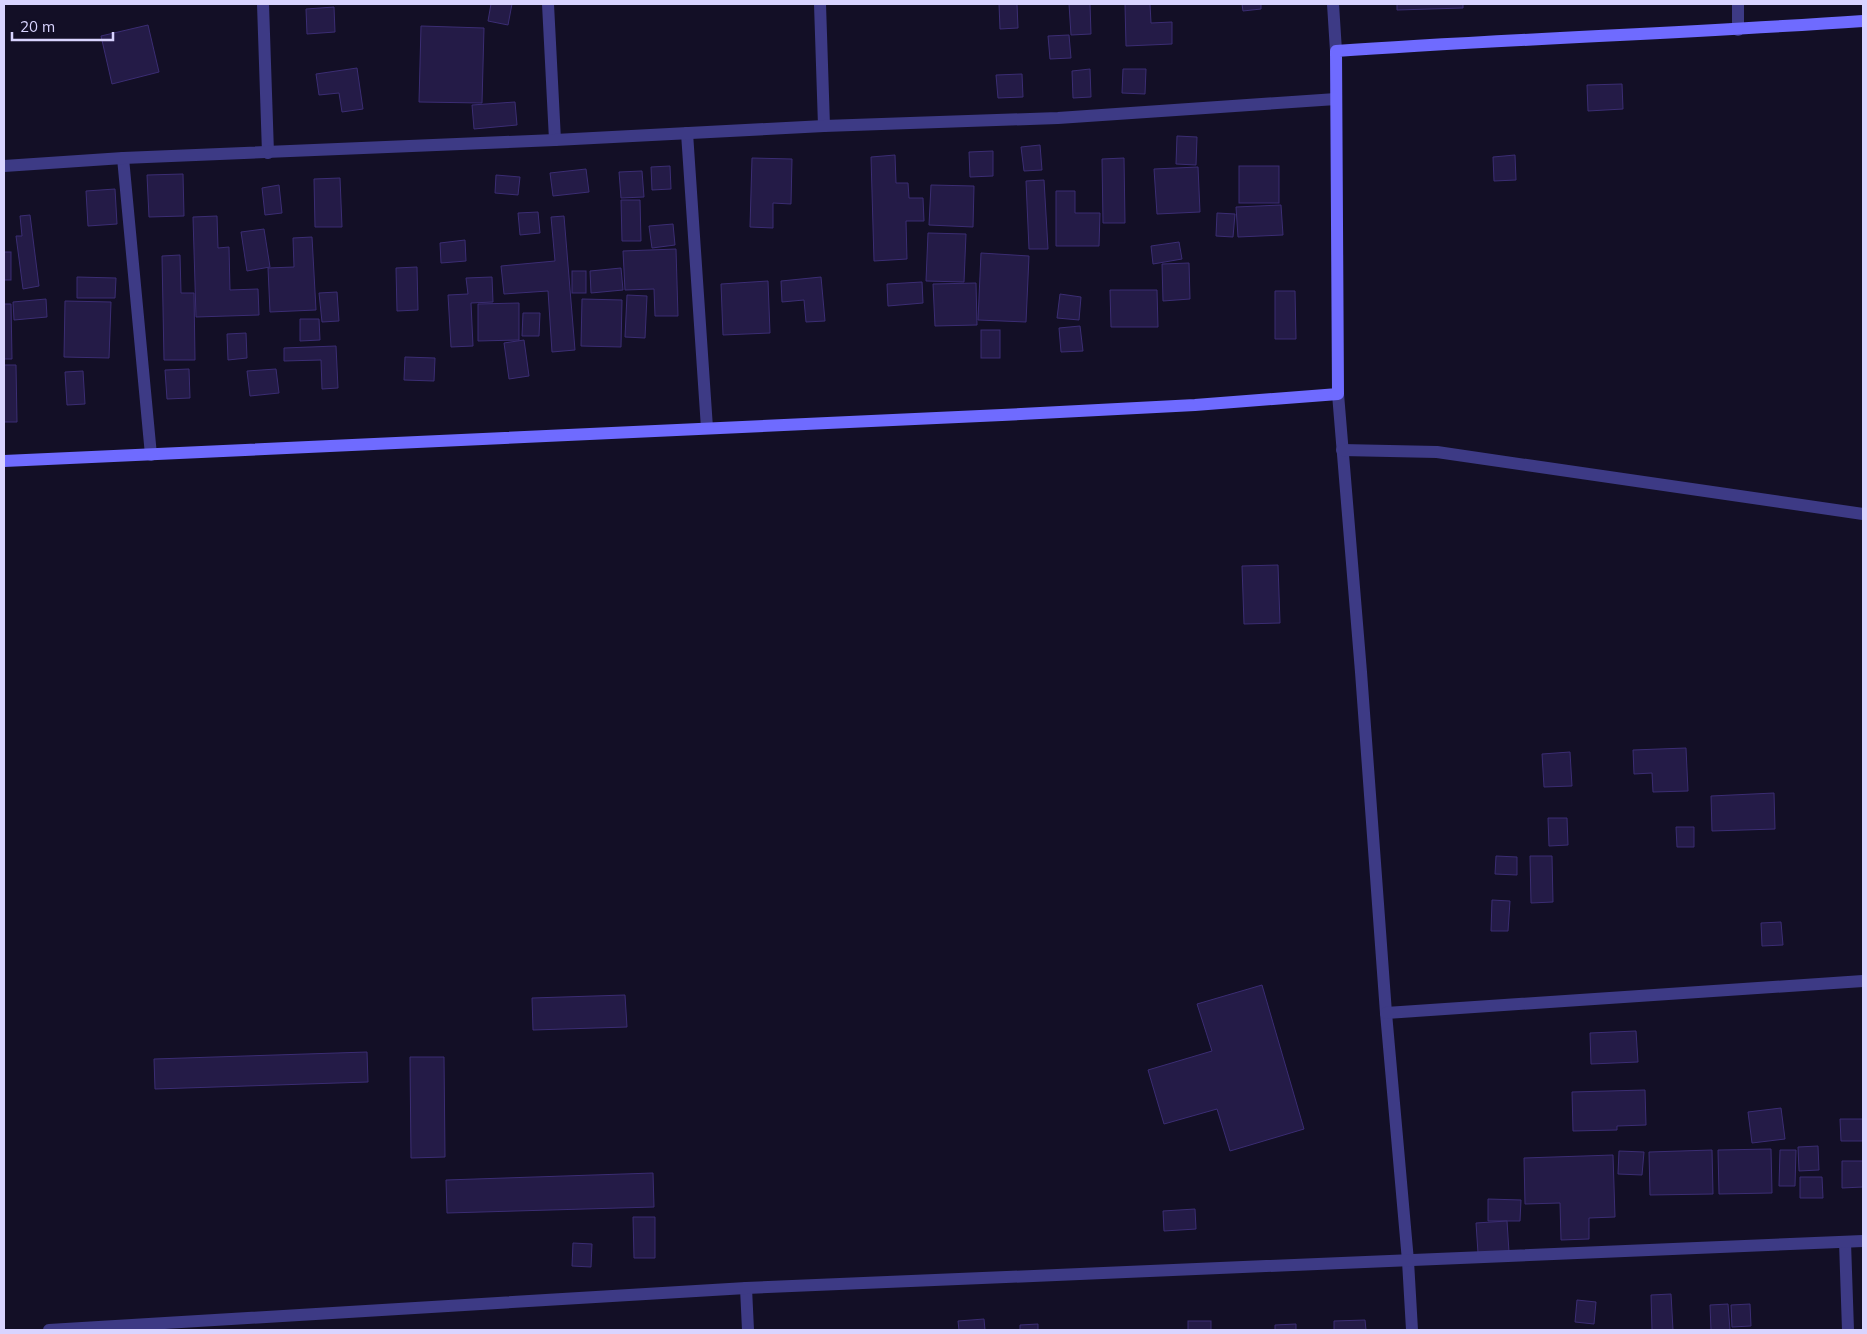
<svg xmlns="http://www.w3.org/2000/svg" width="1867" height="1334" font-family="Mulish,sans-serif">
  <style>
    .building { fill: #241b47; stroke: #3b2d73 }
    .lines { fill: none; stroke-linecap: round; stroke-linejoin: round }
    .minor { stroke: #3d3a85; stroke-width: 12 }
    .secondary { stroke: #6f6bff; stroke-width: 12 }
  </style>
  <rect width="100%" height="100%" fill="#130f26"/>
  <g class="building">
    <polygon points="491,4 512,4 508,25 488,21"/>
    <polygon points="999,4 1017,4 1018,28 1000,29"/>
    <polygon points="1069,4 1090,4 1091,34 1071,35"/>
    <polygon points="1125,4 1150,4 1151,23 1172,22 1172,44 1126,46"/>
    <polygon points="1242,4 1261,4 1261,9 1243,11"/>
    <polygon points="1397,4 1463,4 1463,8 1397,10"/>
    <polygon points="334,7 335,32 307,34 306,9"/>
    <polygon points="148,25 159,72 112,84 101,36"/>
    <polygon points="421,26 484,28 482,103 419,102"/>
    <polygon points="1069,35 1071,58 1050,59 1048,36"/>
    <polygon points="357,68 363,109 342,112 339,93 319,95 316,74"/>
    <polygon points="1090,69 1091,97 1073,98 1072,71"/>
    <polygon points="1123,69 1146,69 1145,94 1122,93"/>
    <polygon points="1022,74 1023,97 998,98 996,75"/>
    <polygon points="1622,84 1623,109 1588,111 1587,85"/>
    <polygon points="515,102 517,125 474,129 472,105"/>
    <polygon points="1177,136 1197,137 1196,165 1176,164"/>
    <polygon points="1040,145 1042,170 1024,171 1021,147"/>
    <polygon points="993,151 993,176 970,177 969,152"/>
    <polygon points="895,155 896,183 908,183 909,198 923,198 924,221 906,221 907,259 874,261 871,157"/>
    <polygon points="1515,155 1516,180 1494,181 1493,157"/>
    <polygon points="752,158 792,159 791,204 773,203 773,228 750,227"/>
    <polygon points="1124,158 1125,223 1103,223 1102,159"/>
    <polygon points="670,166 671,189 652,190 651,167"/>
    <rect x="1239" y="166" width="40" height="37"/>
    <polygon points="1198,167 1200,212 1157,214 1154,169"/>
    <polygon points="586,169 589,192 553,196 550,173"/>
    <polygon points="642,171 644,197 621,198 619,172"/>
    <polygon points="183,174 184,216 149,217 147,175"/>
    <polygon points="496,175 520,177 518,195 495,193"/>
    <polygon points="340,178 342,227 315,227 314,179"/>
    <polygon points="1044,180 1048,249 1029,249 1026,181"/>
    <polygon points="279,185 282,213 265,215 262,188"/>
    <polygon points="931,185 974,186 973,227 929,225"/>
    <polygon points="115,189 117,224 88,226 86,191"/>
    <polygon points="1056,191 1075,191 1075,213 1100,213 1099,246 1056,246"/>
    <polygon points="621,200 640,200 641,241 622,241"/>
    <polygon points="1281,205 1283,235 1238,237 1236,207"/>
    <polygon points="538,212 540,233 520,235 518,213"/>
    <polygon points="1217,213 1235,214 1233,237 1216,236"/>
    <polygon points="30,215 39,286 23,289 16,236 22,236 20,216"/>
    <polygon points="217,216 218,248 229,247 230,290 258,289 259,315 196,317 193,217"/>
    <polygon points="564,216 575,350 552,352 548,291 504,294 501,266 555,261 551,217"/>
    <polygon points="673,224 675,245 652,248 649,226"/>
    <polygon points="264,229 270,267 247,271 241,232"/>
    <polygon points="928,233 966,234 964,282 926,281"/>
    <polygon points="312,237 316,310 270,312 268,268 294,267 293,238"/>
    <polygon points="465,240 466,261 441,263 440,243"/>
    <polygon points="1179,242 1182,259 1153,264 1151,246"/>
    <polygon points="676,249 678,316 655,316 654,289 625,290 623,251"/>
    <rect x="4" y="252" width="7" height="28"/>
    <polygon points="981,253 1029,256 1026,322 978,320"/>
    <polygon points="180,255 181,293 194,293 195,360 164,360 162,256"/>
    <polygon points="1189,263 1190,299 1163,301 1162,264"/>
    <polygon points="417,267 418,310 397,311 396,268"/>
    <polygon points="621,268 623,290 591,293 590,271"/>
    <rect x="572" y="271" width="14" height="22"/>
    <polygon points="77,277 116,278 115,298 77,298"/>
    <polygon points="492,277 493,302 471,303 473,346 451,347 448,295 468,294 466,278"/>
    <polygon points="821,277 825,321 806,322 804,300 782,302 781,281"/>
    <polygon points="768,281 770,333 723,335 721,284"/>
    <polygon points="922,282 923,303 888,306 887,284"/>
    <polygon points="976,283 977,325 935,326 933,284"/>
    <polygon points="1110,290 1157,290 1158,327 1111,327"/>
    <polygon points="1275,291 1295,291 1296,339 1275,339"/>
    <polygon points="337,292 339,321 322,322 319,293"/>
    <polygon points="1060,294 1081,297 1079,320 1057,318"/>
    <polygon points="627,295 647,296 645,338 625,337"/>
    <polygon points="46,299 47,317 14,320 13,302"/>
    <polygon points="582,299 622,300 621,347 581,346"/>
    <polygon points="65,301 111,302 109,358 64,357"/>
    <polygon points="519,303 519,340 478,341 478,304"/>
    <polygon points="4,304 11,304 12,359 4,359"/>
    <polygon points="523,313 540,313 539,336 522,336"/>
    <polygon points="300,319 319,319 320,340 300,341"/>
    <polygon points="1080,326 1083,351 1061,352 1059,328"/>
    <rect x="981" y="330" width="19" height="28"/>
    <polygon points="246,333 247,358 228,360 227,334"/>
    <polygon points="524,340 529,376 509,379 504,343"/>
    <polygon points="336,346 338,388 322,389 321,360 284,361 284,348"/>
    <polygon points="405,357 435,358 434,381 404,380"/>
    <polygon points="4,365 16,365 17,422 4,422"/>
    <polygon points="189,369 190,398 167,399 165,370"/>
    <polygon points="276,369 279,393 250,396 247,371"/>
    <polygon points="83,371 85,404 67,405 65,372"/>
    <polygon points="1278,565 1280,623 1244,624 1242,566"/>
    <polygon points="1686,748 1688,791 1653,792 1652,773 1634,774 1633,750"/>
    <polygon points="1570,752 1572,786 1544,787 1542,754"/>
    <polygon points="1774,793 1775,829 1712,831 1711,796"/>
    <polygon points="1548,818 1567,818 1568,845 1549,846"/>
    <polygon points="1676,827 1694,827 1694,847 1677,847"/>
    <polygon points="1496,856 1517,857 1517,875 1495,874"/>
    <polygon points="1530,856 1552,856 1553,902 1531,903"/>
    <polygon points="1492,900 1510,901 1508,931 1491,931"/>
    <polygon points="1781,922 1783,945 1762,946 1761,923"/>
    <polygon points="1262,985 1304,1129 1230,1151 1217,1109 1164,1124 1148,1070 1212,1051 1197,1004"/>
    <polygon points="625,995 627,1027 533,1030 532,998"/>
    <polygon points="1636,1031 1638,1062 1591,1064 1590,1033"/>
    <polygon points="367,1052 368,1082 155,1089 154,1059"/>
    <polygon points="410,1057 444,1057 445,1157 411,1158"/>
    <polygon points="1645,1090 1646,1125 1617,1126 1617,1130 1573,1131 1572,1092"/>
    <polygon points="1781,1108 1785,1139 1752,1143 1748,1112"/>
    <polygon points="1840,1119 1863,1119 1863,1141 1841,1141"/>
    <polygon points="1818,1146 1819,1170 1799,1171 1798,1147"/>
    <polygon points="1771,1149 1772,1193 1719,1194 1718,1150"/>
    <polygon points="1712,1150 1713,1194 1650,1195 1649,1152"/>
    <polygon points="1780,1150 1796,1150 1795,1186 1779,1186"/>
    <polygon points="1619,1151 1644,1152 1642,1175 1618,1174"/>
    <polygon points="1613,1155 1615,1217 1589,1218 1589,1239 1561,1240 1560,1203 1525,1204 1524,1158"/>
    <polygon points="1842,1161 1863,1161 1863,1187 1842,1188"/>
    <polygon points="653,1173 654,1207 447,1213 446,1180"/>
    <polygon points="1800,1177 1822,1177 1823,1198 1800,1198"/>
    <polygon points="1488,1199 1521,1200 1520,1221 1488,1221"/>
    <polygon points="1195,1209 1196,1229 1164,1231 1163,1211"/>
    <polygon points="633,1217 655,1217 655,1258 634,1258"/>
    <polygon points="1507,1221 1509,1252 1478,1253 1476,1223"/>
    <polygon points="573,1243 592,1244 591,1267 572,1266"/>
    <polygon points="1671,1294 1673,1330 1652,1330 1651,1295"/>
    <polygon points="1577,1300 1596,1302 1594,1324 1575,1322"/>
    <polygon points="1728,1304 1730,1330 1711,1330 1710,1305"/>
    <polygon points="1750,1304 1751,1326 1732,1327 1731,1305"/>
    <polygon points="984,1319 985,1330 959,1330 958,1321"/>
    <polygon points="1365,1320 1366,1330 1334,1330 1334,1321"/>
    <rect x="1188" y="1321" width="23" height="9"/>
    <polygon points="1038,1324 1038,1330 1020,1330 1020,1325"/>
    <polygon points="1296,1324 1296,1330 1275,1330 1275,1325"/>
  </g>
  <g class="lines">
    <g class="minor">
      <polyline points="263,4 268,153"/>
      <polyline points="548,4 555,140"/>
      <polyline points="820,4 824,126"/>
      <polyline points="1333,4 1336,51"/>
      <polyline points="1738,4 1738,30"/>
      <polyline points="687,133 707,428"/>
      <polyline points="123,158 151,455"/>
      <polyline points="4,166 123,158 555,140 824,126 1058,118 1336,99"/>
      <polyline points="1338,394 1361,672 1386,1013 1408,1261 1412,1330"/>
      <polyline points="1342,450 1437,452 1863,514"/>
      <polyline points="1386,1013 1863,981"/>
      <polyline points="1845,1242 1848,1330"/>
      <polyline points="746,1288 748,1330"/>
      <polyline points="49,1330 746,1288 1863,1241"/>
    </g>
    <path class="secondary" d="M 4,461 L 1002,415 L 1195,405 L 1338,394 L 1336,51 C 1512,39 1688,33 1863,21"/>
  </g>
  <rect width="1867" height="1334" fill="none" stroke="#d9d4ff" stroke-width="10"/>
  <path d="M12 32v8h101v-8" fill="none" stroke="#d9d4ff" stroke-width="2.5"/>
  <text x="20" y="32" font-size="15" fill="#d9d4ff" stroke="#130f26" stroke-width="4" paint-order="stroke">20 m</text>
</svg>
